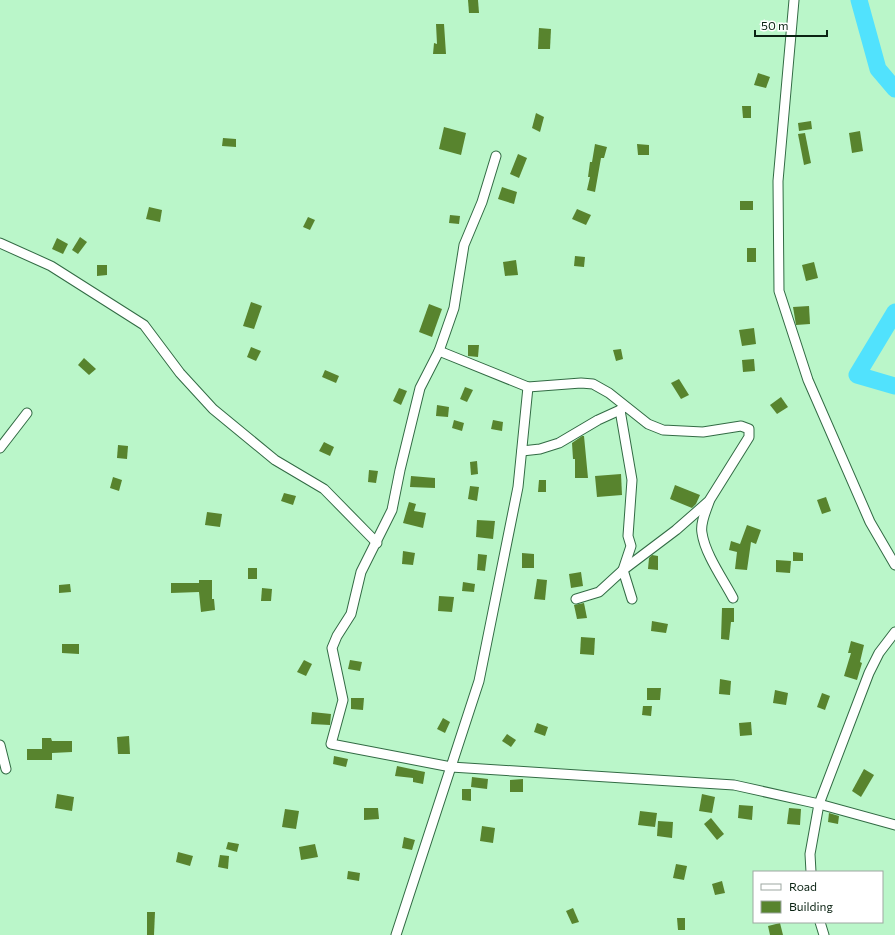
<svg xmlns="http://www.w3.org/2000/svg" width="895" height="935" font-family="Commissioner,sans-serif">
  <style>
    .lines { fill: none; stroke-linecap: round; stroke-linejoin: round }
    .river { stroke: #51e2fd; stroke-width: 17 }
    .building { fill: #58842e }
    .minor-casing { stroke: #326b44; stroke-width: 11 }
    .minor { stroke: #fff; stroke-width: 9 }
  </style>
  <rect width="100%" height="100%" fill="#baf6c9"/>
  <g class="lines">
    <g class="river">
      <polyline points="859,0 878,69 895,89"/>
      <polyline points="895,312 857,375 895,386"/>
    </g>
  </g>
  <g class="building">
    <polygon points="468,0 478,0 479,13 469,13"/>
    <polygon points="436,24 444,24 446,54 433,54 434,43 437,44"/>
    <polygon points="539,28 551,29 550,49 538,49"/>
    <polygon points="758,73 770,77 766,88 754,85"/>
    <polygon points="742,106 751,106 751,118 743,118"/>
    <polygon points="536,113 544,117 540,132 532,128"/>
    <polygon points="811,121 812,129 799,131 798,123"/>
    <polygon points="444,127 466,133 461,155 439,149"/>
    <polygon points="860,131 863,151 852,153 849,133"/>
    <polygon points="805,133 811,163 804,165 798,134"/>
    <polygon points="223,138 236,139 236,147 222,146"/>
    <polygon points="595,144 607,147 604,158 601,158 595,192 587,190 590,177 588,177 590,162 592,162"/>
    <polygon points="637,144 649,145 649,155 638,155"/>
    <polygon points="518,154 527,158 519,178 510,174"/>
    <polygon points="502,187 517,192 514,204 498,199"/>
    <rect x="740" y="201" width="13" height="9"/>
    <polygon points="149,207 162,210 160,222 146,219"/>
    <polygon points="577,209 591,215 586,225 572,219"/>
    <polygon points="450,215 460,216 459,224 449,223"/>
    <polygon points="308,217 315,220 310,230 303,227"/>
    <polygon points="80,237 87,242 78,254 72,250"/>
    <polygon points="57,238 68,244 63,254 52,249"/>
    <rect x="747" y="248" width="9" height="14"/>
    <polygon points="575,256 585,257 584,267 574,266"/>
    <polygon points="516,260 518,275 505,276 503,262"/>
    <polygon points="814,262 818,278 806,281 802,265"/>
    <polygon points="97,265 107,265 107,275 97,276"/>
    <polygon points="251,302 262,306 254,329 243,326"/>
    <polygon points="429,304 442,309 432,337 419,332"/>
    <polygon points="809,306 810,324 796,325 793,307"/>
    <polygon points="754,328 756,344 742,346 739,330"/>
    <polygon points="468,345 479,345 478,357 468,356"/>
    <polygon points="251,347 261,351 256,361 247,357"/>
    <polygon points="621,349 623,359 616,361 613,350"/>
    <polygon points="84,358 96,369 89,375 78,365"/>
    <polygon points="754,359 755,371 743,372 742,360"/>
    <polygon points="325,370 339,376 336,383 322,377"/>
    <polygon points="679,379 689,395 681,399 671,383"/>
    <polygon points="465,387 473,390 467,402 460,399"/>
    <polygon points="399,388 407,391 401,405 393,401"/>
    <polygon points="781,397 788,407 777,414 770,405"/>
    <polygon points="437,405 449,407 448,417 436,416"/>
    <polygon points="454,420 464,423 462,431 452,428"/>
    <polygon points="493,420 503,422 502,431 491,429"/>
    <polygon points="582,436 584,436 588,478 575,478 575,459 573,459 572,443"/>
    <polygon points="324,442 334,447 330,456 319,451"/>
    <polygon points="118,445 128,446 127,459 117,458"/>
    <polygon points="477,461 478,474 471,475 470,462"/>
    <polygon points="369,470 378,471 376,483 368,482"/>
    <polygon points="621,474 622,495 597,497 595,476"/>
    <polygon points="411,476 435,478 435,488 410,487"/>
    <polygon points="113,477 122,480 119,491 110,488"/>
    <polygon points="539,480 546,480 546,492 538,492"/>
    <polygon points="675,485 700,495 696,504 692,508 670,499"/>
    <polygon points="470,486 479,487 477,501 468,499"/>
    <polygon points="284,493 296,496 293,505 281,501"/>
    <polygon points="826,497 831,511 822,514 817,500"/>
    <polygon points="409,502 416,504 414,511 426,513 423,528 403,523"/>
    <polygon points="207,512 222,514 220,527 205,525"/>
    <polygon points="477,520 495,521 493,539 476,537"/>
    <polygon points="747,525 761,530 756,544 751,542 747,570 735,569 737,552 729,550 731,541 740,544"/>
    <polygon points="403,551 415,553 413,565 402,564"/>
    <polygon points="793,552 803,553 803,561 793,561"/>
    <polygon points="522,553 534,554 534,568 522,568"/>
    <polygon points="478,554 487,555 485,571 477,570"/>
    <polygon points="652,555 658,556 658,570 648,569 649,558"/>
    <polygon points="776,560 791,561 790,573 776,572"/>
    <rect x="248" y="568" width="9" height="11"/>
    <polygon points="581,572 583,586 571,588 569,574"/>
    <polygon points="537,579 547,580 545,600 534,599"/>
    <polygon points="199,580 212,580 212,599 214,599 215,610 201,612 199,592 171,593 171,583 199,583"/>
    <polygon points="463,582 475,584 474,592 462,591"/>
    <polygon points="70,584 71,592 59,593 59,585"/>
    <polygon points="262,588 272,589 271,601 261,601"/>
    <polygon points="439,596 454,597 452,612 438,611"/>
    <polygon points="584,603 587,618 577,619 574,605"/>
    <polygon points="722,608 734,608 734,622 731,622 729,640 721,639"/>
    <polygon points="652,621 668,624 666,633 651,631"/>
    <polygon points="581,637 595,638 594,655 580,654"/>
    <polygon points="851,641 864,645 860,662 862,663 857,680 844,676 851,653 848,653"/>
    <polygon points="62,644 79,644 79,654 62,653"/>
    <polygon points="304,660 312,664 306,676 297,672"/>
    <polygon points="350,660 362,662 360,671 348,669"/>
    <polygon points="720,679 731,681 730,695 719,694"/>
    <polygon points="647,688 661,688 660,700 647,700"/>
    <polygon points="775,690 788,693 786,705 773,703"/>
    <polygon points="822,693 830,696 825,710 817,707"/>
    <polygon points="351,698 364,698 363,710 351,709"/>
    <polygon points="643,706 652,706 651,716 642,715"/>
    <polygon points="312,712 331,714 330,725 311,724"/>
    <polygon points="443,718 450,722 445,733 437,729"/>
    <polygon points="751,722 752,735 740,736 739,723"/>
    <polygon points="537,723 548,727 545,736 534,732"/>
    <polygon points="507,734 516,740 511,747 502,741"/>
    <polygon points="129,736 130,754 118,754 117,737"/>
    <polygon points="42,738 51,738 52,741 72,741 72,752 52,753 52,760 27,760 27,749 42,749"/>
    <polygon points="334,756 348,759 346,767 333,764"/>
    <polygon points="397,766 425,772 423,784 413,782 413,778 395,776"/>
    <polygon points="864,769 874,775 861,797 852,791"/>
    <polygon points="472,777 488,779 487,789 471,787"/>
    <polygon points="523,779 523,792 510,792 510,780"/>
    <polygon points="462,789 471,789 471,801 462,800"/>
    <polygon points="57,794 74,797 72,811 55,808"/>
    <polygon points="702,794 715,797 712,813 699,811"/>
    <polygon points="739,805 753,806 752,820 738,818"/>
    <polygon points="364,808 378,808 379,819 364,820"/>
    <polygon points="789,808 801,809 800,825 787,824"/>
    <polygon points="285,809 299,811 296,829 282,827"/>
    <polygon points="640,811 657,813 655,827 638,825"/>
    <polygon points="829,813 839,816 838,824 828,822"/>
    <polygon points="711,818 724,834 717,840 704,824"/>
    <polygon points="658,821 673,822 672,838 657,836"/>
    <polygon points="482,826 495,828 493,843 480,841"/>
    <polygon points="404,837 415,840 412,850 402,848"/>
    <polygon points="228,842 239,844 237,852 226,849"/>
    <polygon points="315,844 318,857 301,860 299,847"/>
    <polygon points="178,852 193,856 190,866 176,862"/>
    <polygon points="220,855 229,856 228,869 218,867"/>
    <polygon points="676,864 687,866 684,880 673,878"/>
    <polygon points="348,871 360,873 359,881 347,879"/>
    <polygon points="722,881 725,893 715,895 712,884"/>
    <polygon points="573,908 579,922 572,924 566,911"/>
    <polygon points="147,912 155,912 154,935 147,935"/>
    <polygon points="677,918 685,918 685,930 678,930"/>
    <polygon points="780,923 783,935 770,935 768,926"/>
  </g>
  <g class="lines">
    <defs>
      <g id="minor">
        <polyline points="794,0 778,181 779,291 808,380 870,522 895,565"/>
        <polyline points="496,156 482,202 464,245 454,308 439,351 420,388 400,470 392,510 361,572 351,614 337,636 332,648 343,700 331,744 451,767 734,785 819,804 895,825"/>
        <polyline points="0,243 51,266 144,325 180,373 213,409 275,460 324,489 377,543"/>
        <polyline points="439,351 528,387 581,383 593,384 609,393 648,424 663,430 703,432 741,426 749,429 749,437 709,501 676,530 623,570 599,592 576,599"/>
        <polyline points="625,407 620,410 632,480 628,536 631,546 623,570 632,599"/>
        <polyline points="0,448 27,413"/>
        <polyline points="522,451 540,449 559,443 598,420 620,410"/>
        <path d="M 709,502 C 706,511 700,523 702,533 C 705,554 723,579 733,598"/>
        <polyline points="0,745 6,769"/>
        <polyline points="811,872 810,854 819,804 869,673 879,653 895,632"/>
        <polyline points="820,922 824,935"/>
        <polyline points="396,935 479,681 518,487 528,387"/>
      </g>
    </defs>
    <use href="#minor" class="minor-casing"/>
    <use href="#minor" class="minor"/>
  </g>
  <rect x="753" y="871" width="130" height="52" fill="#ffffff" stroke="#9da7a1"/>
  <rect x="761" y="884" width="20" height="6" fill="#ffffff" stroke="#9da7a1"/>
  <text x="789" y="891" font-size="12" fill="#0b2313">Road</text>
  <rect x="761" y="901" width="20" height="12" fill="#58842e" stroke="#9da7a1"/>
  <text x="789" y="911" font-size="12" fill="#0b2313">Building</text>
  <path d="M755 30v6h72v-6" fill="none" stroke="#0b2313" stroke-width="2"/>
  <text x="761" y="30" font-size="12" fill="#0b2313" stroke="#ffffff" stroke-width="3" paint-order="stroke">50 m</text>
</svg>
